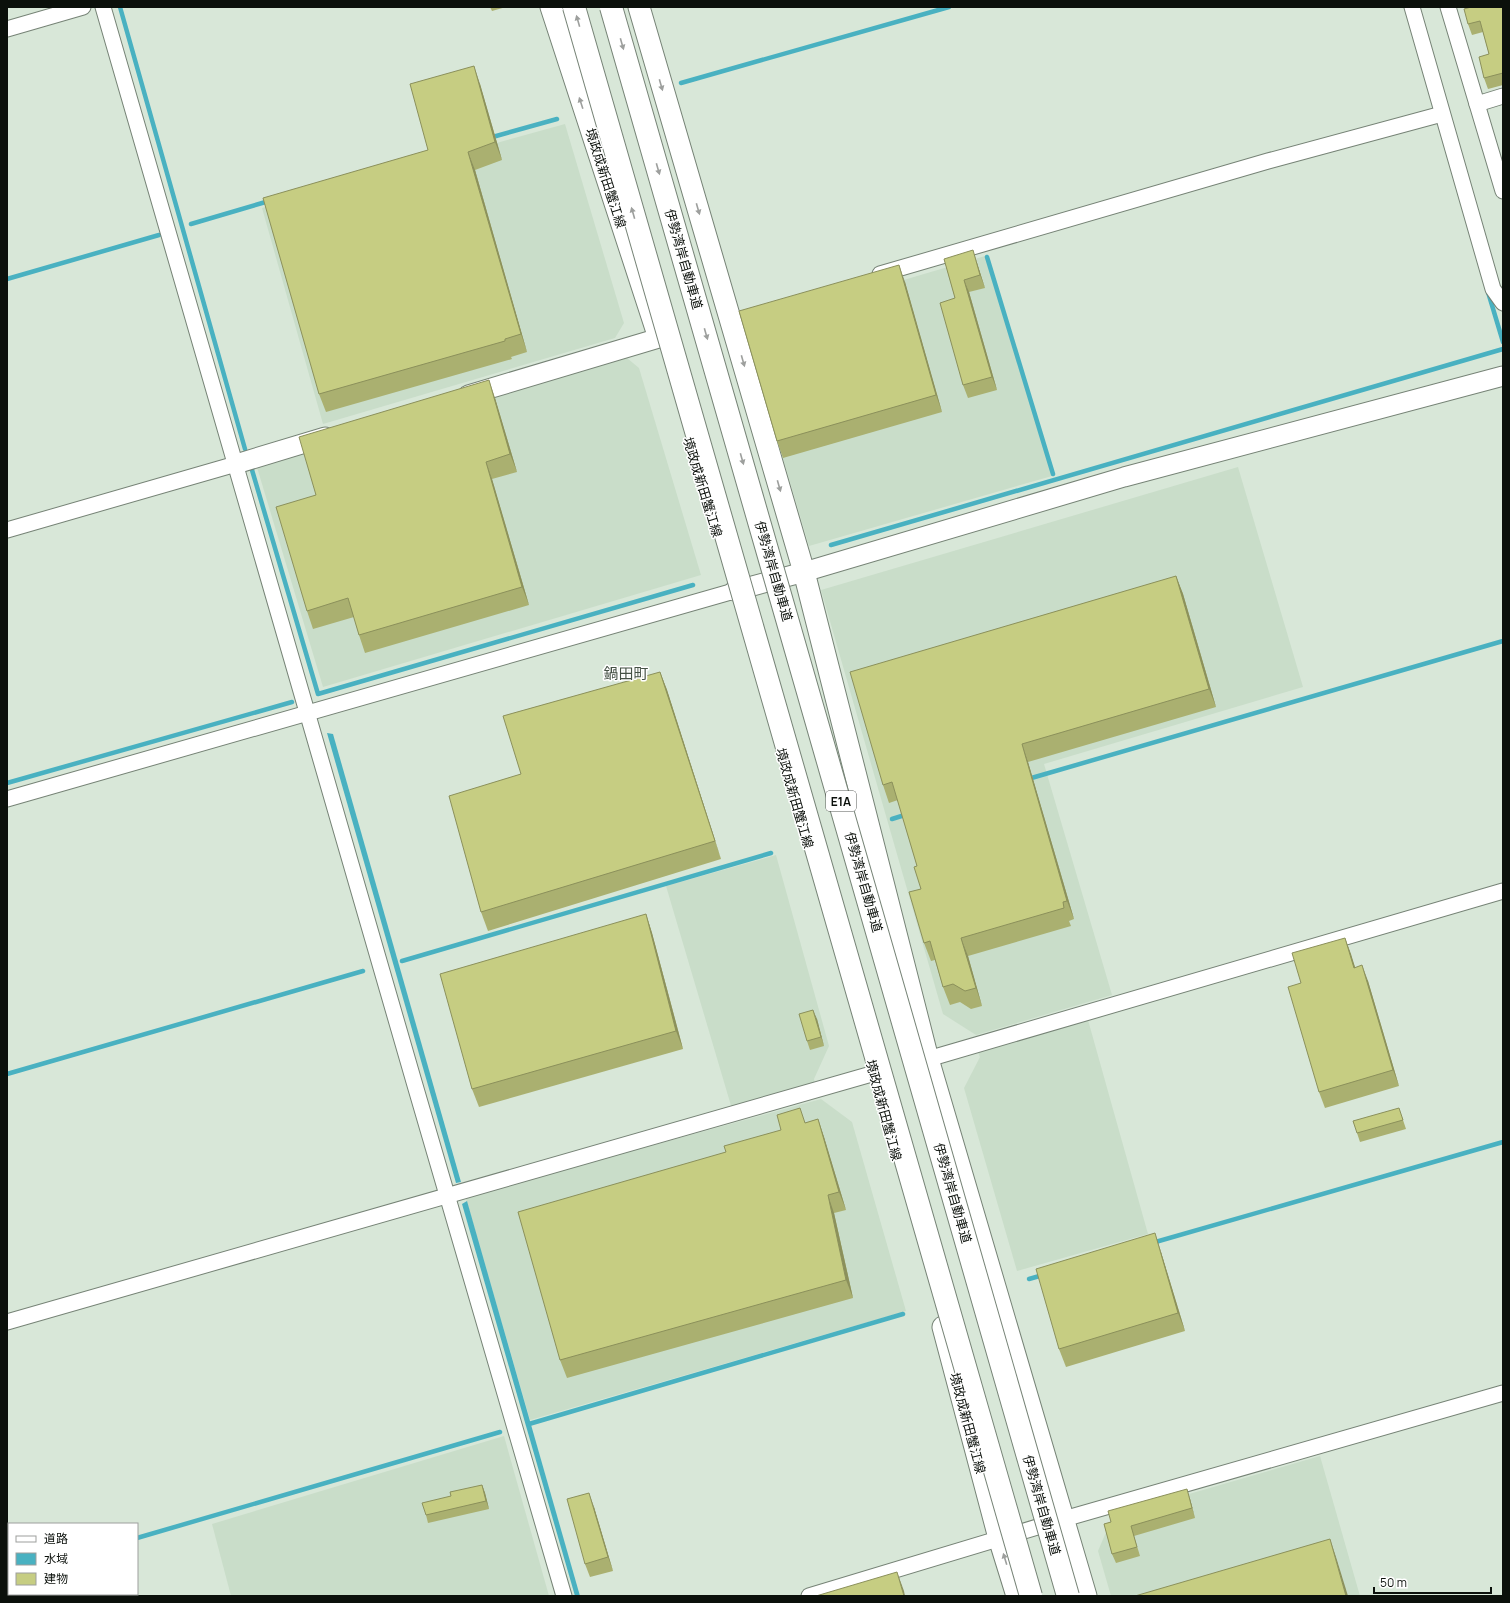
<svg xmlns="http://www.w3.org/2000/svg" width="1510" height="1603" font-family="Manrope,'Noto Sans JP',sans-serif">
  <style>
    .built { fill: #c9ddc9 }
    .water { fill: #49b1c1 }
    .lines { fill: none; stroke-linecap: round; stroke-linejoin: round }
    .stream { stroke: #49b1c1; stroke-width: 4.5 }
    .minor-casing { stroke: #768376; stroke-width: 17 }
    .tertiary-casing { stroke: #768376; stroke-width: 21 }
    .secondary-casing { stroke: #768376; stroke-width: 23 }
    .minor { stroke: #fff; stroke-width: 15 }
    .tertiary { stroke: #fff; stroke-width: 19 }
    .secondary { stroke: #fff; stroke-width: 21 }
    .motorway-bridge-casing { stroke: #768376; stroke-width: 24; stroke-linecap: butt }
    .motorway-bridge { stroke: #fff; stroke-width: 22 }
    .wall { fill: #aab070 }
    .shaded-wall { fill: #8b905b }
    .building { fill: #c6cd82; stroke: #8b905b }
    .oneway { fill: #9d9f9d }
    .labels { text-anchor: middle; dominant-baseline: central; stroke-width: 3; stroke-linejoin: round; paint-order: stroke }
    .shield { fill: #fff; stroke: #545854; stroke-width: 1 }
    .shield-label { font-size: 12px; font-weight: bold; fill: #0b100b }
    .street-label { font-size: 13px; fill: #0b100b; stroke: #fff }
    .quarter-label { font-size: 15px; fill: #455145; stroke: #fff }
  </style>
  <rect width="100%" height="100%" fill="#d8e7d8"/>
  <g class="built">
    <polygon points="565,124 624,323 615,338 323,424 262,208"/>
    <polygon points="985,256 1052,476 809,546 744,327"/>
    <polygon points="627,358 639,368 701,575 323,687 256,464"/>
    <polygon points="1238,467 1303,687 1044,764 1112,995 976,1035 943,1014 821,590"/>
    <polygon points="776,855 829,1046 814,1079 815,1084 732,1109 666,886"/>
    <polygon points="1088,1020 1148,1234 1017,1271 964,1088 980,1057 978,1052"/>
    <polygon points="821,1099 852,1122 906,1311 530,1420 466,1199 472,1195"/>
    <polygon points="504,1436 549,1596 231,1596 212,1524"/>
    <polygon points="1320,1456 1360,1596 1111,1596 1098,1551 1113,1516"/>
  </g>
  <g class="water">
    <polygon points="327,733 333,734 461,1182 456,1183"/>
    <polygon points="467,1201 580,1596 575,1596 462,1204"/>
  </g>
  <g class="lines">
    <g class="stream">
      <polyline points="120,7 245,449"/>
      <polyline points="681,83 949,7"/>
      <polyline points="489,138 557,119"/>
      <polyline points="191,224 269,201"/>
      <polyline points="987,257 1053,474"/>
      <polyline points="7,279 159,235"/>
      <polyline points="1488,292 1503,342"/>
      <polyline points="252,470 318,694 693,585"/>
      <polyline points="831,545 1503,349"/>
      <polyline points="1028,779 1503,641"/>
      <polyline points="7,783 292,702"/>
      <polyline points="892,819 908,814"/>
      <polyline points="402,961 771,853"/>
      <polyline points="7,1074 363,971"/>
      <polyline points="1152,1243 1503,1142"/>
      <polyline points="1029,1279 1043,1275"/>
      <polyline points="529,1424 903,1314"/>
      <polyline points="137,1538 500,1432"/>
      <polyline points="7,1575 9,1575"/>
    </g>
    <defs>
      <g id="minor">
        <path d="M 103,7 C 258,536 408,1067 564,1596"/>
        <polyline points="1412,7 1493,289 1503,303"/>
        <polyline points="1448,7 1503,191"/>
        <polyline points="7,29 83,7"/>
        <polyline points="1477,104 1503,96"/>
        <polyline points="880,274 1268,161 1442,114"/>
        <polyline points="7,530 236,464"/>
        <polyline points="7,799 734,591"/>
        <polyline points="928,1059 1503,891"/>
        <polyline points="7,1322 875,1073"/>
        <polyline points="809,1596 1064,1519 1503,1393"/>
      </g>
      <g id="tertiary">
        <polyline points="468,395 659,338"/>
        <polyline points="236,464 325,437"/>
        <polyline points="734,591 804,572 1124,477 1503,376"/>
      </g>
      <g id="secondary">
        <polyline points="551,7 658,335"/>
        <polyline points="639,7 804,572 928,1059 1086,1596"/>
        <polyline points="943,1327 999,1538 1017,1596"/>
      </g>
    </defs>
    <use href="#minor" class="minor-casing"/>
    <use href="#tertiary" class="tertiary-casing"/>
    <use href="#secondary" class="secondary-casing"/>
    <use href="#minor" class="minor"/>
    <use href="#tertiary" class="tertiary"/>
    <use href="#secondary" class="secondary"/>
    <defs>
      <g id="motorway-bridge">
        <polyline points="574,7 1031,1596"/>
        <polyline points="611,7 1068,1596"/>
      </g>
    </defs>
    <use href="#motorway-bridge" class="motorway-bridge-casing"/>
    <use href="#motorway-bridge" class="motorway-bridge"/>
  </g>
  <g class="wall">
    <polygon points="490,7 506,7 492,11"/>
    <polygon points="1503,7 1503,85 1488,89 1484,78 1489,54 1483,32 1472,35 1468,24"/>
    <polygon points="480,84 502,160 475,170 527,352 511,357 512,359 326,412 319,394 428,150"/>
    <polygon points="944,259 977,263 985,288 969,292 997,390 968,398 963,385 955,298"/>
    <polygon points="905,282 942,412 783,458 777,441"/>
    <polygon points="495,398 517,472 492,479 529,605 365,653 359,635 354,617 313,629 307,611 316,495"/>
    <polygon points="1176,576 1183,594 1216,707 1028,762 1074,919 1069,921 1071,926 968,956 982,1006 971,1009 960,1002 950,1005 943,987 935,960 931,961 924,943 921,889 917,866 898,800 889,803 883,785"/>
    <polygon points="660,672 667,690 721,859 488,931 481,912 521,774"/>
    <polygon points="646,914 652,933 683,1049 479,1107 472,1089"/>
    <polygon points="1345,938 1355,967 1368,981 1399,1086 1325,1108 1319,1092"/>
    <polygon points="817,1019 824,1046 810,1050 807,1041"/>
    <polygon points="1402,1117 1406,1129 1360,1142 1357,1133"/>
    <polygon points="818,1119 824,1137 846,1210 834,1213 853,1298 567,1378 560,1360 805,1123"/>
    <polygon points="1161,1252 1185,1331 1066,1367 1059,1349"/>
    <polygon points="482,1485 485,1493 489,1509 428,1523 426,1515 451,1496"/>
    <polygon points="1190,1499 1195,1518 1134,1536 1140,1556 1116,1563 1112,1554 1104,1524"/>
    <polygon points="594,1507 613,1571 590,1577 585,1564"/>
  </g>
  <g class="shaded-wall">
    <polygon points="474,66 480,84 502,160 495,142"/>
    <polygon points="468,152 475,170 527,352 521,334"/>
    <polygon points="973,250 977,263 985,288 980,275"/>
    <polygon points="899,265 905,282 942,412 936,395"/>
    <polygon points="964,280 969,292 997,390 992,377"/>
    <polygon points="489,380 495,398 517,472 510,454"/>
    <polygon points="486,462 492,479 529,605 522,587"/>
    <polygon points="1176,576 1183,594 1216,707 1209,689"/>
    <polygon points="660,672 667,690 721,859 715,841"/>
    <polygon points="1022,744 1028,762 1074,919 1067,901"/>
    <polygon points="646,914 652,933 683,1049 676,1031"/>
    <polygon points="961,938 968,956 982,1006 976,988"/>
    <polygon points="1345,938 1351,954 1360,984 1354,968"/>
    <polygon points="1362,965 1368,981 1399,1086 1393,1070"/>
    <polygon points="813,1010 817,1019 824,1046 821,1037"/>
    <polygon points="818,1119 824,1137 846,1210 839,1192"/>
    <polygon points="828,1195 834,1213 853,1298 846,1280"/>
    <polygon points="1155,1233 1161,1252 1185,1331 1178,1313"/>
    <polygon points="482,1485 485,1493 489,1509 486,1501"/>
    <polygon points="1187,1489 1190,1499 1195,1518 1192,1508"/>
    <polygon points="589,1493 594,1507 613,1571 608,1557"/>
    <polygon points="1330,1539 1336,1557 1348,1596 1346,1596"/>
    <polygon points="897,1572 904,1591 905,1596 904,1596"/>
  </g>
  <g class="building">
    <polygon points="1471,7 1503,7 1503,73 1484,78 1479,57 1489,54 1480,21 1468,24 1464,9"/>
    <polygon points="474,66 495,142 468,152 521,334 505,339 505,341 319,394 263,198 428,150 410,84"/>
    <polygon points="973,250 980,275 964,280 992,377 963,385 940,303 955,298 944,259"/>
    <polygon points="899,265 936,395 777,441 739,311"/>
    <polygon points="489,380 510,454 486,462 522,587 359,635 348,598 307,611 276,507 316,495 299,437"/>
    <polygon points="1176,576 1209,689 1022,744 1067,901 1063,902 1064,908 961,938 976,988 965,991 953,984 943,987 930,941 924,943 909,892 921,889 914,867 917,866 892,782 883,785 850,672"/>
    <polygon points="660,672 715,841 481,912 449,796 521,774 503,716"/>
    <polygon points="646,914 676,1031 472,1089 440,974"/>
    <polygon points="1345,938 1354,968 1362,965 1393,1070 1319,1092 1288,987 1301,983 1292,953"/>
    <polygon points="813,1010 821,1037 807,1041 799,1014"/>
    <polygon points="800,1108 805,1123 818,1119 839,1192 828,1195 846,1280 560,1360 518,1212 726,1152 724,1146 781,1130 777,1115"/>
    <polygon points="1399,1108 1403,1120 1357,1133 1353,1121"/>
    <polygon points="1155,1233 1178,1313 1059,1349 1036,1269"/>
    <polygon points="482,1485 486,1501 426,1515 422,1503 451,1496 450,1492"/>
    <polygon points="1187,1489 1192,1508 1131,1526 1137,1547 1112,1554 1104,1524 1111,1522 1108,1511"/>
    <polygon points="589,1493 608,1557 585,1564 567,1499"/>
    <polygon points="1330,1539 1346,1596 1135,1596"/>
    <polygon points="897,1572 904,1596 816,1596"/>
  </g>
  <defs><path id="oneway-solid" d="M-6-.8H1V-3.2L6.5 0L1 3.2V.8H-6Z"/></defs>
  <g class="oneway">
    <use href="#oneway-solid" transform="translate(578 21) rotate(-106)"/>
    <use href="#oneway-solid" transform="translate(622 44) rotate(74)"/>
    <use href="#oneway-solid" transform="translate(661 85) rotate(74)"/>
    <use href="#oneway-solid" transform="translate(581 103) rotate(-108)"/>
    <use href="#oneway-solid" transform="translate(658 169) rotate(74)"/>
    <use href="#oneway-solid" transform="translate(698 209) rotate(74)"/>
    <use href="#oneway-solid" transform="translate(633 213) rotate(-106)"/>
    <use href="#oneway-solid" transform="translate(706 334) rotate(74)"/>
    <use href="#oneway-solid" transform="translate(743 361) rotate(74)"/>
    <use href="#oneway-solid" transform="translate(742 459) rotate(74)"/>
    <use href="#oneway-solid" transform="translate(779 486) rotate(74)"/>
    <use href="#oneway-solid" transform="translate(1005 1559) rotate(-107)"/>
  </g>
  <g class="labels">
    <rect class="shield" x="826" y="791" width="30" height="20" rx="3"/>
    <g class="shield-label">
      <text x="841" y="801">E1A</text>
    </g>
    <g class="street-label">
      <text transform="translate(606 178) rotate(72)">境政成新田蟹江線</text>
      <text transform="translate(684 259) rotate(74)">伊勢湾岸自動車道</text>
      <text transform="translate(703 487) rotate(73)">境政成新田蟹江線</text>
      <text transform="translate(774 571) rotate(74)">伊勢湾岸自動車道</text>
      <text transform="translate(795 798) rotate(74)">境政成新田蟹江線</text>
      <text transform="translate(864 882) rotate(74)">伊勢湾岸自動車道</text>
      <text transform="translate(884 1110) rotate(75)">境政成新田蟹江線</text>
      <text transform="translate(953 1193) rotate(74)">伊勢湾岸自動車道</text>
      <text transform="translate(968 1423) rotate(75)">境政成新田蟹江線</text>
      <text transform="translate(1042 1505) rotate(74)">伊勢湾岸自動車道</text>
    </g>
    <g class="quarter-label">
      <text x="626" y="673">鍋田町</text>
    </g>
  </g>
  <rect width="1510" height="1603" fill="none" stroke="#0b100b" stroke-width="16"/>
  <rect x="8" y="1523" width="130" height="72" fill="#ffffff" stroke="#9d9f9d"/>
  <rect x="16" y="1536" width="20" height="6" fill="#ffffff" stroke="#9d9f9d"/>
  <text x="44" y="1543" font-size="12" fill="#0b100b">道路</text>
  <rect x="16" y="1553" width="20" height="12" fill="#49b1c1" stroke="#9d9f9d"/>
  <text x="44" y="1563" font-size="12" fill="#0b100b">水域</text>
  <rect x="16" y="1573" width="20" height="12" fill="#c6cd82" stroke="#9d9f9d"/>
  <text x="44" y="1583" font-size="12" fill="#0b100b">建物</text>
  <path d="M1374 1587v6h117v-6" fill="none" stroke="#0b100b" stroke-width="2"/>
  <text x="1380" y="1587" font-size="12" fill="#0b100b" stroke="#ffffff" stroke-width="3" paint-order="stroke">50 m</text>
</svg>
